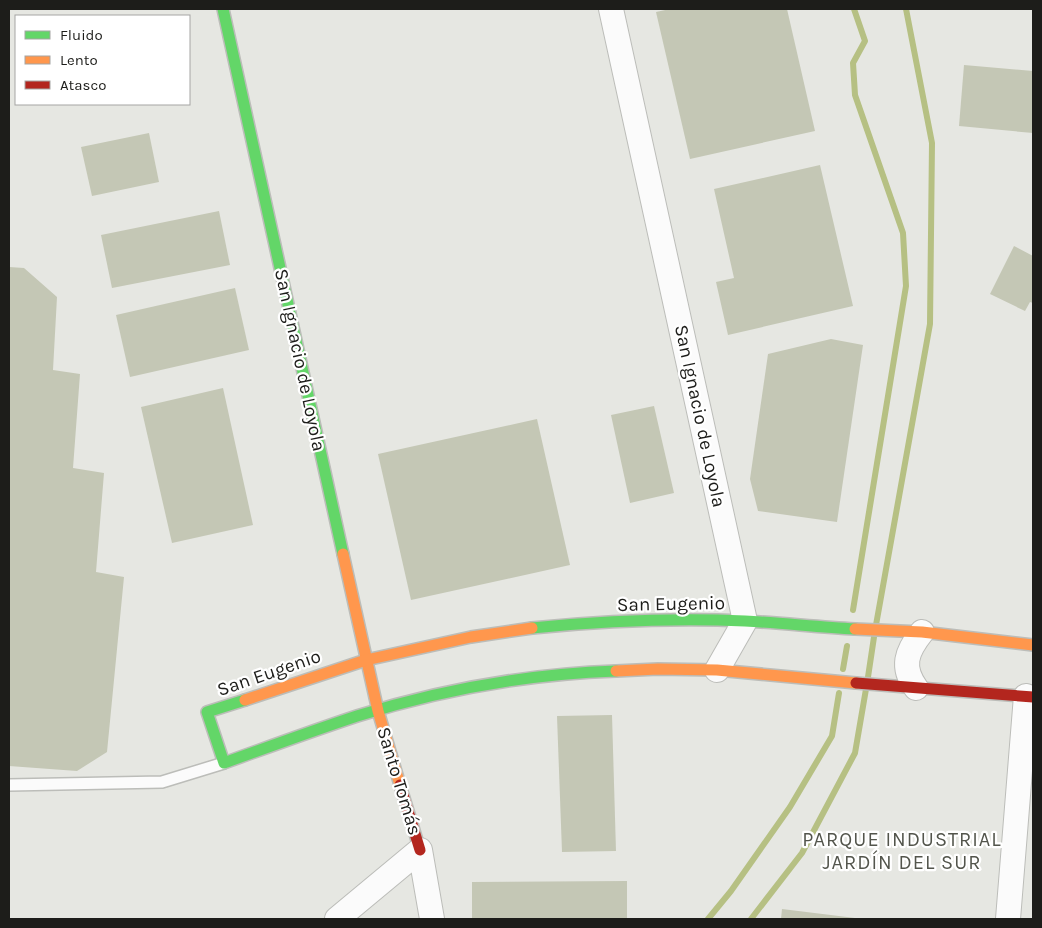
<svg xmlns="http://www.w3.org/2000/svg" width="1042" height="928" font-family="Karla,sans-serif">
  <style>
    .lines { fill: none; stroke-linecap: round; stroke-linejoin: round }
    .stream { stroke: #b6c083; stroke-width: 6 }
    .building { fill: #c4c7b5 }
    .lane-casing { stroke: #bcbdb9; stroke-width: 14 }
    .street-casing { stroke: #bcbdb9; stroke-width: 26 }
    .fast-casing { stroke: #bcbdb9; stroke-width: 14 }
    .slow-casing { stroke: #bcbdb9; stroke-width: 14 }
    .jam-casing { stroke: #bcbdb9; stroke-width: 14 }
    .lane { stroke: #fbfbfb; stroke-width: 11 }
    .street { stroke: #fbfbfb; stroke-width: 24 }
    .fast { stroke: #63d668; stroke-width: 11 }
    .slow { stroke: #ff974d; stroke-width: 11 }
    .jam { stroke: #b3261e; stroke-width: 11 }
    .labels { text-anchor: middle; dominant-baseline: central; stroke-width: 4.5; stroke-linejoin: round; paint-order: stroke }
    .street-label { font-size: 19px; fill: #1d1d1a; stroke: #fff }
    .neighbourhood-label { font-size: 20px; letter-spacing: 1px; fill: #53554c; stroke: #fff }
  </style>
  <rect width="100%" height="100%" fill="#e6e7e2"/>
  <g class="lines">
    <g class="stream">
      <polyline points="853,610 906,286 903,233 855,95 853,63 865,41 854,9"/>
      <polyline points="876,625 930,324 932,143 906,9"/>
      <polyline points="843,669 847,646"/>
      <polyline points="868,677 874,637"/>
      <polyline points="708,919 731,891 790,807 832,736 839,693"/>
      <polyline points="751,919 802,853 855,753 866,689"/>
    </g>
  </g>
  <g class="building">
    <polygon points="670,9 787,9 815,131 690,159 656,12"/>
    <polygon points="964,65 1033,71 1033,133 959,126"/>
    <polygon points="149,133 159,182 92,196 81,147"/>
    <polygon points="820,165 853,306 728,335 716,282 734,278 714,189"/>
    <polygon points="219,211 230,265 112,288 101,235"/>
    <polygon points="1014,246 1033,256 1033,303 1030,302 1025,311 990,294"/>
    <polygon points="9,267 24,268 57,297 53,370 80,374 73,468 104,473 96,572 124,577 107,752 77,771 9,766"/>
    <polygon points="235,288 249,350 130,377 116,315"/>
    <polygon points="831,339 863,345 837,522 758,511 750,479 768,354"/>
    <polygon points="223,388 253,525 172,543 141,407"/>
    <polygon points="654,406 674,493 630,503 611,415"/>
    <polygon points="537,419 570,565 411,600 378,454"/>
    <polygon points="612,715 616,851 562,852 557,716"/>
    <polygon points="627,881 627,919 472,919 472,882"/>
    <polygon points="782,909 855,918 854,919 781,919"/>
  </g>
  <g class="lines">
    <defs>
      <polyline id="lane" points="9,785 162,782 224,763"/>
      <g id="street">
        <polyline points="611,9 745,621 717,670"/>
        <path d="M 916,688 C 901,667 906,652 922,632"/>
        <polyline points="337,919 420,850 432,919"/>
        <polyline points="1008,919 1026,696"/>
      </g>
      <g id="fast">
        <polyline points="223,9 343,554"/>
        <path d="M 532,628 C 603,621 674,618 745,621 C 782,623 818,627 855,629"/>
        <path d="M 245,700 L 207,712 L 224,763 C 268,747 312,731 357,716 C 440,690 529,674 616,671"/>
      </g>
      <g id="slow">
        <polyline points="343,554 378,711 400,785"/>
        <polyline points="855,629 922,632 1033,645"/>
        <polyline points="616,671 658,669 717,670 856,683"/>
        <polyline points="245,700 366,660 471,637 532,628"/>
      </g>
      <g id="jam">
        <polyline points="856,683 1033,697"/>
        <polyline points="400,785 420,850"/>
      </g>
    </defs>
    <use href="#lane" class="lane-casing"/>
    <use href="#street" class="street-casing"/>
    <use href="#fast" class="fast-casing"/>
    <use href="#slow" class="slow-casing"/>
    <use href="#jam" class="jam-casing"/>
    <use href="#lane" class="lane"/>
    <use href="#street" class="street"/>
    <use href="#fast" class="fast"/>
    <use href="#slow" class="slow"/>
    <use href="#jam" class="jam"/>
  </g>
  <g class="labels">
    <g class="street-label">
      <text transform="translate(300 360) rotate(78)">San Ignacio de Loyola</text>
      <text transform="translate(700 416) rotate(78)">San Ignacio de Loyola</text>
      <text transform="translate(671 604) rotate(-1)">San Eugenio</text>
      <text transform="translate(269 673) rotate(-19)">San Eugenio</text>
      <text transform="translate(399 781) rotate(73)">Santo Tomás</text>
    </g>
    <g class="neighbourhood-label">
      <text x="902" y="839">PARQUE INDUSTRIAL<tspan x="902" dy="23">JARDÍN DEL SUR</tspan></text>
    </g>
  </g>
  <rect width="1042" height="928" fill="none" stroke="#1d1d1a" stroke-width="20"/>
  <rect x="15" y="15" width="175" height="90" fill="#ffffff" stroke="#a5a5a3"/>
  <rect x="25" y="31" width="25" height="8" fill="#63d668" stroke="#a5a5a3"/>
  <text x="60" y="40" font-size="15" fill="#1d1d1a">Fluido</text>
  <rect x="25" y="56" width="25" height="8" fill="#ff974d" stroke="#a5a5a3"/>
  <text x="60" y="65" font-size="15" fill="#1d1d1a">Lento</text>
  <rect x="25" y="81" width="25" height="8" fill="#b3261e" stroke="#a5a5a3"/>
  <text x="60" y="90" font-size="15" fill="#1d1d1a">Atasco</text>
</svg>
